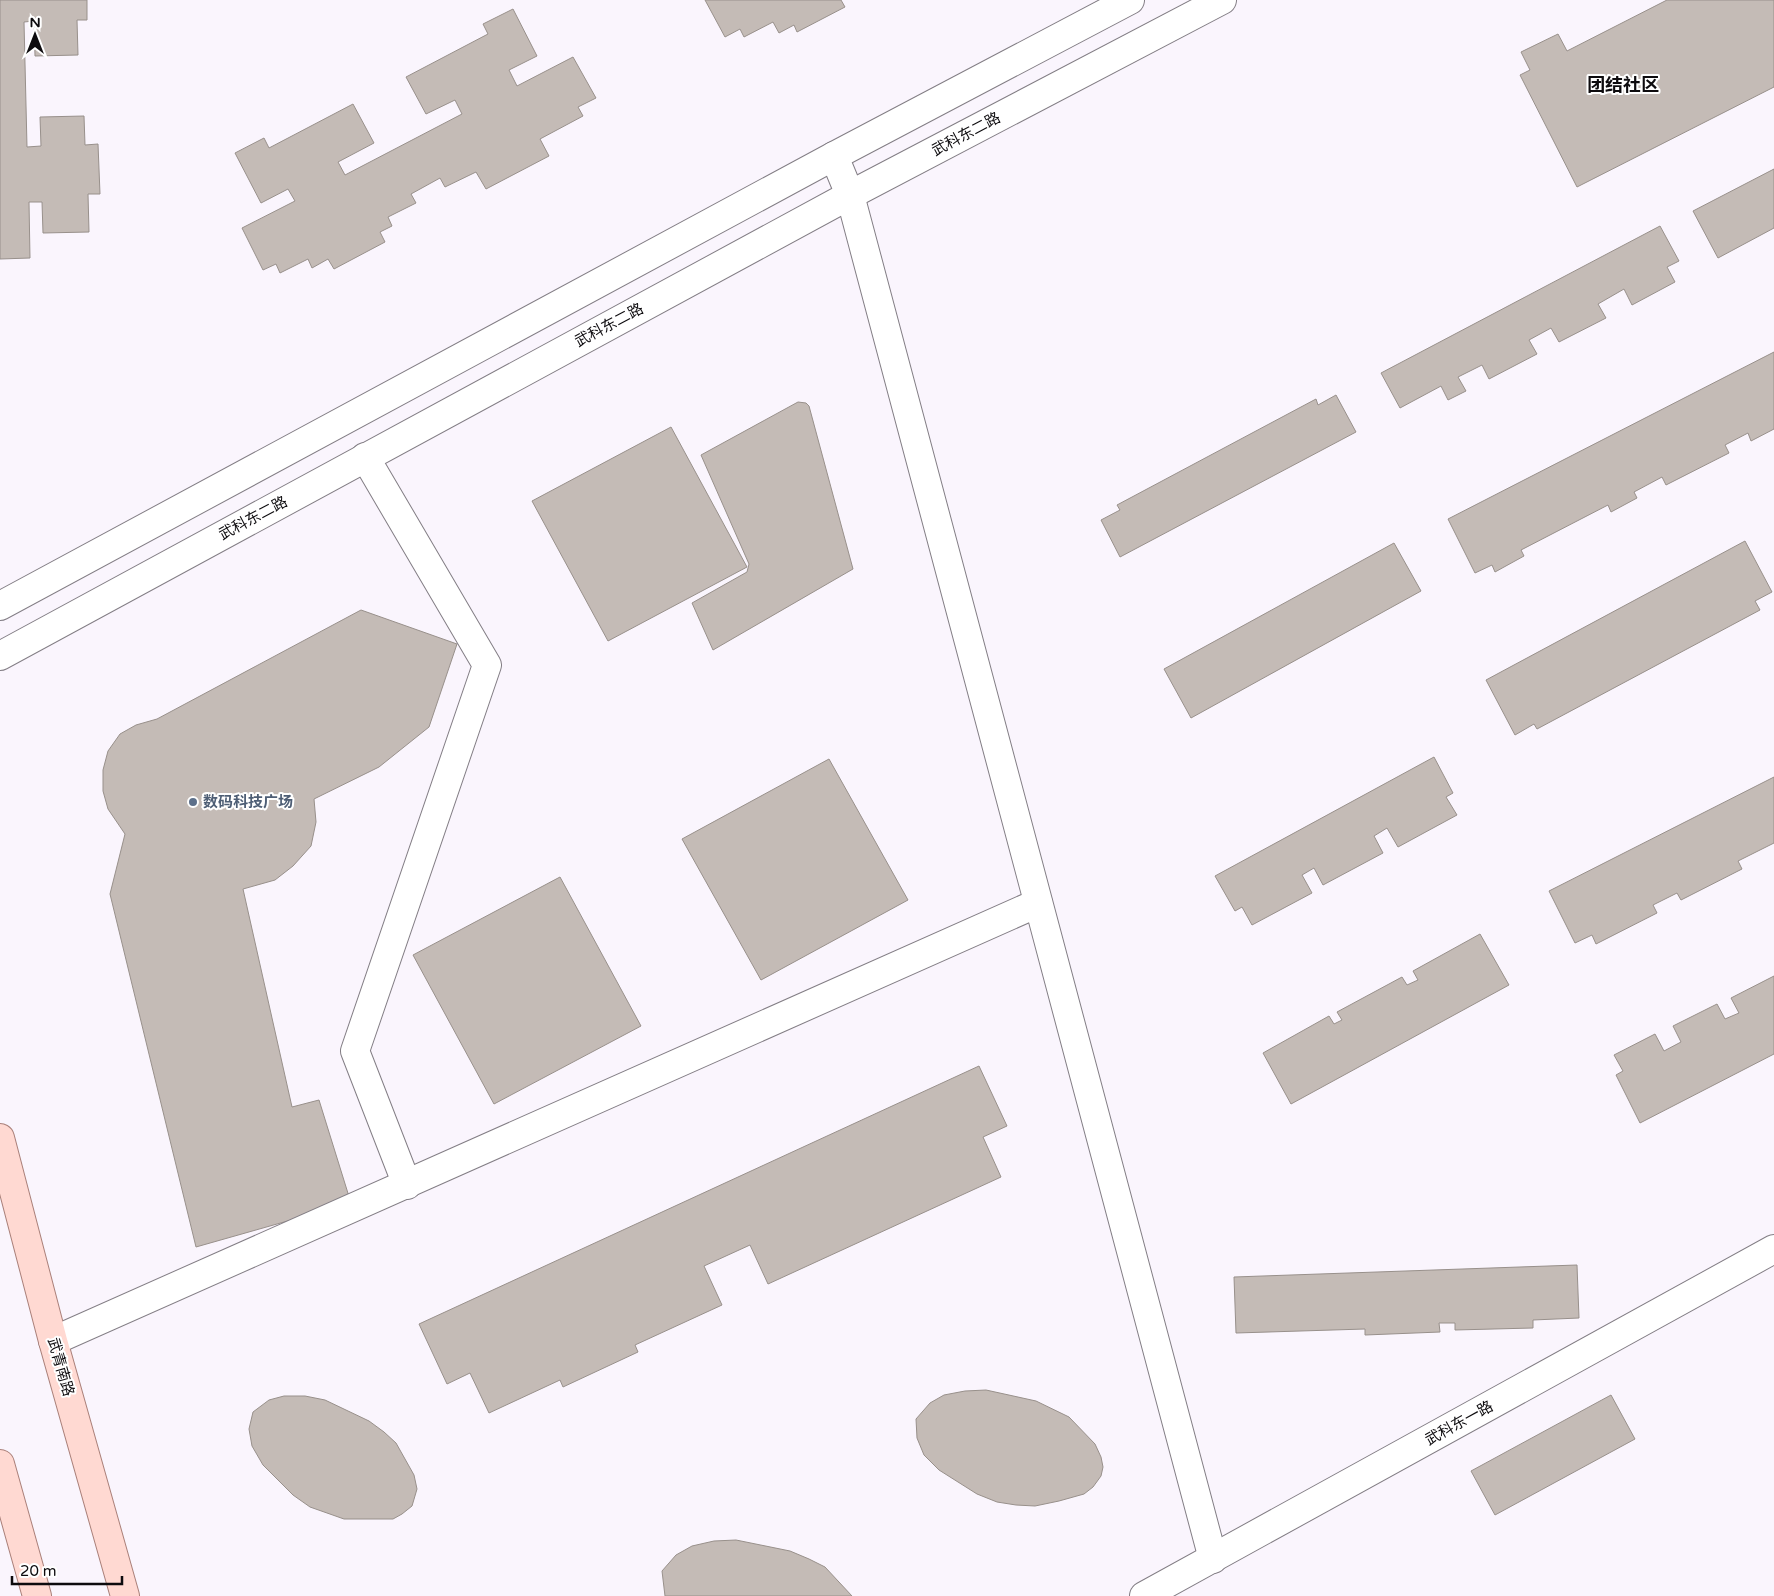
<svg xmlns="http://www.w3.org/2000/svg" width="1774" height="1596" font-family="'Varela Round','Noto Sans SC',sans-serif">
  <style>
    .building { fill: #c4bbb6; stroke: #98908b }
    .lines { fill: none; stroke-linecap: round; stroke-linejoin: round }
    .minor-casing { stroke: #837e85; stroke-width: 30 }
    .major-casing { stroke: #aa807a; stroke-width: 30 }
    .minor { stroke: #fff; stroke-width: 28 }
    .major { stroke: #ffd9d2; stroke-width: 28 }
    .service-dot { fill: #5c6f8a; stroke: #fff; stroke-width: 2 }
    .labels { text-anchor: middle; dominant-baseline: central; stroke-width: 4; stroke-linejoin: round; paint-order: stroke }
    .street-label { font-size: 15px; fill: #0d0b0e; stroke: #fff }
    .service-label { font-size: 15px; font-weight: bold; fill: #4e5e75; stroke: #fff; text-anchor: start }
    .quarter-label { font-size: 18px; font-weight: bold; fill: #0d0b0e; stroke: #fff }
  </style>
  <rect width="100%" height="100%" fill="#faf5fd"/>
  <g class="building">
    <polygon points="0,0 87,0 87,20 77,20 78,55 35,56 34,21 24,22 27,147 41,146 40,117 84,116 85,145 98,144 100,194 88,194 89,232 43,233 42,202 29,202 30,258 0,259"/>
    <polygon points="705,0 841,0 845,7 797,32 794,25 779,33 773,22 744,37 740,29 725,37"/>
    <polygon points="1667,0 1774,0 1774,87 1577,187 1520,75 1530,70 1521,52 1558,34 1567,51"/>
    <polygon points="513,9 537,56 509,70 517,86 573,57 596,98 578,107 583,116 540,139 549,156 486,189 476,172 445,187 440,178 411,194 416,203 388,217 392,226 380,232 385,242 334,269 328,259 312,268 308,259 280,273 276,264 263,270 242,228 295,201 288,189 261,203 235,153 264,138 269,148 353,104 374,143 338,162 345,175 462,114 455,100 426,114 406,77 488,34 483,24"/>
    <polygon points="1774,169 1774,228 1718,258 1693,211"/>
    <polygon points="1660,226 1679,261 1667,267 1675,282 1632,305 1624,289 1598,304 1606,318 1559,342 1551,328 1529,340 1537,354 1489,379 1482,365 1458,377 1466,391 1448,400 1441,386 1400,408 1381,373"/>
    <polygon points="1774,352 1774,429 1751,441 1748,433 1725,445 1729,453 1666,485 1662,477 1634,492 1637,498 1611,512 1608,505 1521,550 1524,556 1495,572 1492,565 1475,573 1448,519"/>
    <polygon points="1336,395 1356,432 1120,557 1101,520 1120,510 1117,505 1316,399 1318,405"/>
    <polygon points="798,402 806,403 809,406 853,569 713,650 692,603 747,572 749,564 701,455"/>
    <polygon points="671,427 747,567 608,641 532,501"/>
    <polygon points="1745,541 1772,592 1755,601 1760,610 1537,729 1534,724 1515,735 1486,680"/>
    <polygon points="1394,543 1421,591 1191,718 1164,669"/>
    <polygon points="361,610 457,644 429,727 379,767 314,799 316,822 311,846 293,866 275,880 243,889 292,1107 319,1100 351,1203 196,1247 110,894 125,834 108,809 103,791 103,770 108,751 120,734 136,725 157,719"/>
    <polygon points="1434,757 1453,793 1446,797 1457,815 1398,847 1387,828 1374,836 1383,853 1323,885 1314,868 1302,875 1312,893 1252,925 1242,907 1235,911 1215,876"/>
    <polygon points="829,759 908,900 761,980 682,839"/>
    <polygon points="1774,777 1774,843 1738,861 1742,869 1681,900 1677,893 1653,905 1657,913 1596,944 1592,935 1575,943 1549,891"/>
    <polygon points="560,877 641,1026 494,1104 413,955"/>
    <polygon points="1480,934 1509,985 1291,1104 1263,1053 1329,1016 1334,1024 1342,1020 1337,1012 1402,977 1407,985 1418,980 1413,971"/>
    <polygon points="1774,976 1774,1054 1640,1123 1616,1075 1623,1071 1614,1055 1655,1034 1664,1051 1681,1042 1673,1026 1717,1004 1725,1019 1739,1013 1731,998"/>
    <polygon points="979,1066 1007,1126 983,1137 1001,1177 768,1284 750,1245 704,1266 722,1305 635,1345 638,1352 563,1387 560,1380 489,1413 470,1373 447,1384 419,1324"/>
    <polygon points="1577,1265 1579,1318 1533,1320 1533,1328 1455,1330 1455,1323 1439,1323 1440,1332 1365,1335 1365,1329 1236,1333 1234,1277"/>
    <polygon points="986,1390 1036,1401 1069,1417 1095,1444 1101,1457 1103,1467 1101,1476 1093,1487 1084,1494 1059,1501 1035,1506 1016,1505 997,1502 977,1494 939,1470 924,1455 917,1438 916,1419 930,1403 944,1395 965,1391"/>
    <polygon points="1611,1395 1635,1439 1495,1515 1471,1471"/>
    <polygon points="284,1396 305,1396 325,1400 369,1421 384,1432 396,1443 414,1475 417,1489 412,1506 402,1514 393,1519 344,1519 310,1507 293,1495 263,1465 252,1446 249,1429 253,1412 269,1400"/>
    <polygon points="736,1540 790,1551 809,1559 825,1567 852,1596 665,1596 662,1571 676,1555 692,1546 714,1541"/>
  </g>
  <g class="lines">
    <defs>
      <g id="minor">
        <polyline points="834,156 850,195 1213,1559"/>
        <polyline points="365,457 487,665 355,1051 407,1185"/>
        <polyline points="0,606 834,156 1130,0"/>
        <polyline points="0,656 850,195 1222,0"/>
        <polyline points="53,1341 1038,903"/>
        <polyline points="1144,1596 1774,1249"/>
      </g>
      <g id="major">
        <polyline points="0,1138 53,1341 125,1596"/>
        <polyline points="0,1464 37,1596"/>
      </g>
    </defs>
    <use href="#minor" class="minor-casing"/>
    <use href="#major" class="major-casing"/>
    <use href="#minor" class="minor"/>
    <use href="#major" class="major"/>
  </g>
  <circle class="service-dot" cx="193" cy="802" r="5"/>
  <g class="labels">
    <g class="street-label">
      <text transform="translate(966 134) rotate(-28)">武科东二路</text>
      <text transform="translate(609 325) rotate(-28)">武科东二路</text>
      <text transform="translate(253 518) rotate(-28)">武科东二路</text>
      <text transform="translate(61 1367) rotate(74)">武青南路</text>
      <text transform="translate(1459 1423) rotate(-29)">武科东一路</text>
    </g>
    <g class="service-label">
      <text x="203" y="802">数码科技广场</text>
    </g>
    <g class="quarter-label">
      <text x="1623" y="85">团结社区</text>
    </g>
  </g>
  <g transform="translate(35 35)" stroke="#ffffff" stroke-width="4" paint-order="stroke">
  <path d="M0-4L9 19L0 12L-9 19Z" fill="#0d0b0e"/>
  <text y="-8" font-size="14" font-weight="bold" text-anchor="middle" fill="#0d0b0e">N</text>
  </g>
  <path d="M12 1576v8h110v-8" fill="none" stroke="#0d0b0e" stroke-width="2.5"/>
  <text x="20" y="1576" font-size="15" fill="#0d0b0e" stroke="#ffffff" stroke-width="4" paint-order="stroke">20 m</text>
</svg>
